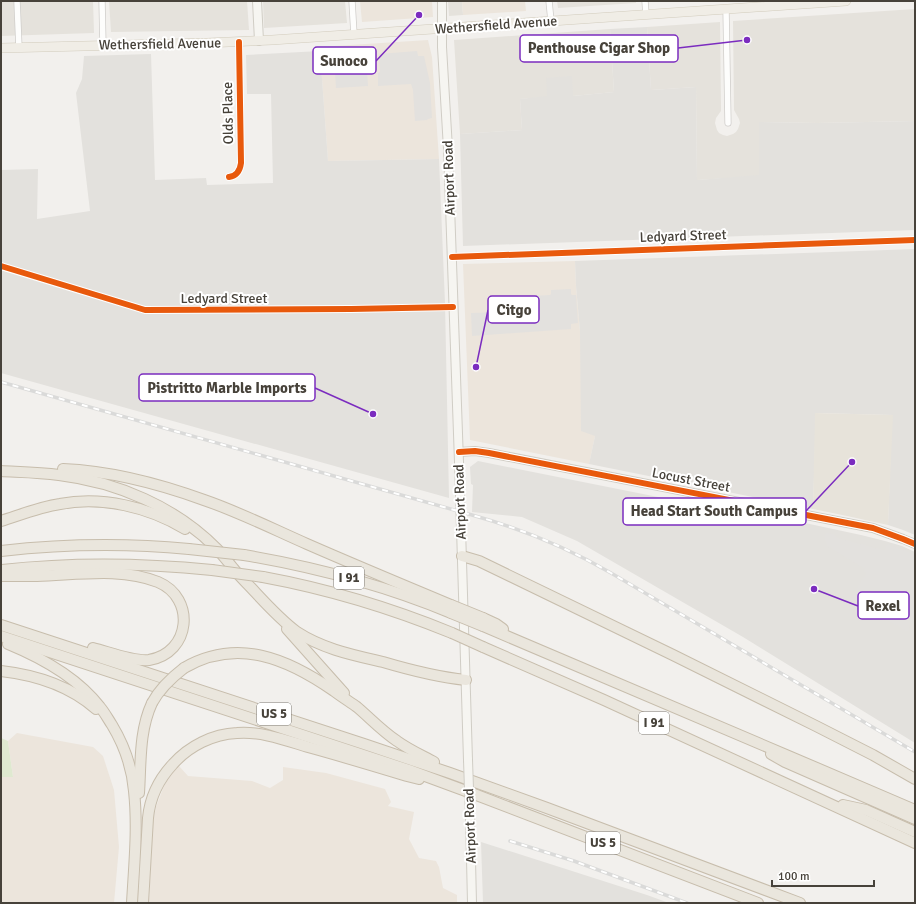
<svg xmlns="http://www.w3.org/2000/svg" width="916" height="904" font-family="Signika,sans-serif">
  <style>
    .residential { fill: #e5e2dc }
    .commercial { fill: #ece5dc }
    .industrial { fill: #e3e1dd }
    .education { fill: #e7e3da }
    .green { fill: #dfe9d0 }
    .parking { fill: #e3e1de }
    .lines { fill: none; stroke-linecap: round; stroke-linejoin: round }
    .street-casing { stroke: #d0cecb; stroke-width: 7 }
    .secondary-casing { stroke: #d0cdc5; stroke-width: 10 }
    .primary-casing { stroke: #d2ccbd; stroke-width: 10 }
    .highway-casing { stroke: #c7bdac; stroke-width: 12 }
    .street { stroke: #fdfdfc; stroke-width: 5.5 }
    .secondary { stroke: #f6f5f1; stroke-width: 8 }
    .primary { stroke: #f0ede6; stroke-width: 9 }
    .highway { stroke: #eae6dd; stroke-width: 10 }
    .rail-casing { stroke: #dadad9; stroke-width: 3.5 }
    .rail { stroke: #fff; stroke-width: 2; stroke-dasharray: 6; stroke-linecap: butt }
    .secondary-bridge-casing { stroke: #d0cdc5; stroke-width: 10; stroke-linecap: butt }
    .highway-bridge-casing { stroke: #c7bdac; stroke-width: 12; stroke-linecap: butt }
    .secondary-bridge { stroke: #f6f5f1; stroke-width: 8 }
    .highway-bridge { stroke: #eae6dd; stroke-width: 10 }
    .cycleway-casing { stroke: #fff; stroke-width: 8 }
    .cycleway { stroke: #e8590c; stroke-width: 6 }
    .labels { text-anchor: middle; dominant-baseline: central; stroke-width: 4; stroke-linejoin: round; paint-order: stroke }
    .shield { fill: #fff; stroke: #7e7b75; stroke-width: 1 }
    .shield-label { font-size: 13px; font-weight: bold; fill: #47423a }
    .street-label { font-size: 14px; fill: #47423a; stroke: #fff }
    .leader { fill: none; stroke: #7b2cbf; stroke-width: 1.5 }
    .callout-dot { fill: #7b2cbf; stroke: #fff; stroke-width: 1.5 }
    .callout { fill: #fff; stroke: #7b2cbf; stroke-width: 1.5 }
    .callout-label { font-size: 15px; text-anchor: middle; font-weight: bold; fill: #47423a }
  </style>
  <rect width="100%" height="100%" fill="#f2f0ed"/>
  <g class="residential">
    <polygon points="1,1 93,1 94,33 1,36"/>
    <polygon points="109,1 247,1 249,30 111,32"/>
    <polygon points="263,1 345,1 347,23 264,28"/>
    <polygon points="448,1 462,1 463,15 449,16"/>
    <polygon points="557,1 636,1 636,3 558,8"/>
    <polygon points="915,9 915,121 817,123 759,122 760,176 697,180 696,87 651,90 647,27 720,22 721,108 721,111 716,118 715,123 717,130 719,133 723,135 727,136 733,134 736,132 738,129 740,123 739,119 734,110 733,21"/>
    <polygon points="610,29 614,92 573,96 547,78 547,97 520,99 522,130 460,134 454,40"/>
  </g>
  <g class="commercial">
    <polygon points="360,1 432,1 433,17 362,22"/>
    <polygon points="462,1 525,1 526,11 463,15"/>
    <polygon points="428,40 432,57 439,159 328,161 320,51 319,47"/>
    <polygon points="575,261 576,286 580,331 595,436 589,464 470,440 463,264"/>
    <polygon points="17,733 93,747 103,756 114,790 119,847 114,903 1,903 1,777 13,777 8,741"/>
    <polygon points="179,766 188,776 252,781 270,788 283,780 283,767 326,773 385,789 391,802 388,806 414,812 409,839 419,858 436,861 439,867 443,888 457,895 457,903 149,903 153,822 156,807 164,786 172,772"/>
  </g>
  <g class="industrial">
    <polygon points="647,27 651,90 696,87 697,180 759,175 759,122 817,123 915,121 915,230 463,246 460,134 522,130 520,99 547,96 546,78 572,76 573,96 614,92 610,29"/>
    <polygon points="320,51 328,161 439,159 445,303 449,498 1,373 1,170 38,169 37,219 90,211 76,93 82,79 84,56 151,54 155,180 206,178 207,185 273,183 271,94 247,94 246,55"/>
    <polygon points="915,249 915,535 903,530 888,525 892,415 816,413 813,509 589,464 595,436 581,431 580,331 576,286 575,261"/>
    <polygon points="478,461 693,504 763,514 861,535 885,541 902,546 915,552 915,743 743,637 577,541 522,517 472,512 473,485 471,484 470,467"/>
    <polygon points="481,842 647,895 669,903 483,903"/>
  </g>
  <polygon class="education" points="815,413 893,415 888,525 847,516 813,509"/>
  <polygon class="green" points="1,738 8,741 13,777 1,777"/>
  <g class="parking">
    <polygon points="417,51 418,56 424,56 430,83 432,118 428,119 427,120 415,121 413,90 411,84 378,86 378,73 380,72 379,54"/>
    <polygon points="366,54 368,86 336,88 334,57"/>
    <polygon points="571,289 571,294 572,295 576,295 578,323 571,324 571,329 472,336 471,313 499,312 499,315 501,315 501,298 550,295 551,294 551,290"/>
    <polygon points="913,357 915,357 915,421 910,421"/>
    <polygon points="825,533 834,534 838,538 883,550 886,549 887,544 901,549 915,555 914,613 908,632 850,599 866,573 864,572 865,569 827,546 825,541"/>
  </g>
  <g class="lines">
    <defs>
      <g id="street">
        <polyline points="17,1 19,48"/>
        <polyline points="102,1 103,46"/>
        <polyline points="352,1 354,35"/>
        <polyline points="549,1 551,21"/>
        <polyline points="645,1 646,15"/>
        <polyline points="726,9 728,123"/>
        <path d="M 229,177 C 236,176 240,171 241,163 L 239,42"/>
        <polyline points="452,257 915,240"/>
        <polyline points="1,266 145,310 351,309 453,307"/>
      </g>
      <g id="secondary">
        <polyline points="257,1 259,41"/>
        <polyline points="442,1 442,47 448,149 459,462 468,760"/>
        <polyline points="459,452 475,451 489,453 842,522 873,528 903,539 915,544"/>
        <polyline points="470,817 472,903"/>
      </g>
      <polyline id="primary" points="1,48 207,43 272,40 846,1"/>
      <g id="highway">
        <path d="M 63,469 C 110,471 160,484 204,500 C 239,512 273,529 307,544 C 355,565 403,585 451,605"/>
        <path d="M 1,471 C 20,472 39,472 59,475 C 117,482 176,507 217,549 C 223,555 228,562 233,568 C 240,577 248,584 256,593 C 269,607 282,621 297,632 C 323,649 353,655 383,662 C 410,670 437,677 466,680"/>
        <path d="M 1,521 C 20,515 40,507 60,504 C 102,496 149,507 185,529"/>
        <path d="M 1,551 C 63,544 126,543 189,549"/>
        <path d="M 244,555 C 315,567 384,585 451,613"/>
        <polyline points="462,556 479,561 673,655 816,726 873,755 915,779"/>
        <path d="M 2,570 C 73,562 141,563 212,570"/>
        <path d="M 1,576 C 13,576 25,576 37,576 C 76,575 121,567 158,582 C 196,598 191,653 149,660 C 134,662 109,652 93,648"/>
        <path d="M 263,577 C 328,589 391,608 452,633"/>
        <polyline points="483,618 496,624 503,629"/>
        <polyline points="1,625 364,744 450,773 547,808 800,903"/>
        <polyline points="483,626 791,757 915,810"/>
        <polyline points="287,629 344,693"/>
        <polyline points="1,636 409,770 474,794 758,903"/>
        <path d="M 8,644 C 42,658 78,678 100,707 C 105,713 108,719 112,725 C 124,745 132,767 134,791 C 138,828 134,866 132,903"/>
        <polyline points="483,647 604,700 915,843"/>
        <path d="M 184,668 C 238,637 288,659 334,691 C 342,697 350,702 357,707 C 370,718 382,731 397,741 C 408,749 421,755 434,762"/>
        <path d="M 1,671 C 36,675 69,685 96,709"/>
        <polyline points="771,754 785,762 915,819"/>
        <path d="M 139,793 C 141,763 139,731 152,703"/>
        <polyline points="843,805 866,810 915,832"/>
        <path d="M 143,903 L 148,818 C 150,797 159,779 173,764 C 189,746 213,734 237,733 C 261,731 285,740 308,747 C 341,756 374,766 407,776 L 419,779"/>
      </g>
    </defs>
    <use href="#street" class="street-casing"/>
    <use href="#secondary" class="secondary-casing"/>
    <use href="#primary" class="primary-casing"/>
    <use href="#highway" class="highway-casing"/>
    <use href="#street" class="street"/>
    <use href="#secondary" class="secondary"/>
    <use href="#primary" class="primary"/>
    <use href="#highway" class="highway"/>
    <defs>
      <g id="rail">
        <path d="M 1,382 L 472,515 C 522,529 566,547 611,573 L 915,752"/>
        <polyline points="510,841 574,861 687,903"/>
      </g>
    </defs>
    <use href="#rail" class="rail-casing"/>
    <use href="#rail" class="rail"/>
    <defs>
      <polyline id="secondary-bridge" points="468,760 470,817"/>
      <g id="highway-bridge">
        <polyline points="189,549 244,555"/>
        <polyline points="212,570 263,577"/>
        <polyline points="451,605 483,618"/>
        <polyline points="451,613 483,626"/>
        <polyline points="452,633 483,647"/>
        <path d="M 152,703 C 160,688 171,678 184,668"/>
      </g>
    </defs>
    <use href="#secondary-bridge" class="secondary-bridge-casing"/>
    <use href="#highway-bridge" class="highway-bridge-casing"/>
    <use href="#secondary-bridge" class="secondary-bridge"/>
    <use href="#highway-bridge" class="highway-bridge"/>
    <defs>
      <g id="cycleway">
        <path d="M 229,177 C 236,176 240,171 241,163 L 239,42"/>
        <polyline points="452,257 915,240"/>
        <polyline points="1,266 145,310 351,309 453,307"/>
        <polyline points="459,452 475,451 489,453 842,522 873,528 903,539 915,544"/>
      </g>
    </defs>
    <use href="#cycleway" class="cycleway-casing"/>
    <use href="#cycleway" class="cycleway"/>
  </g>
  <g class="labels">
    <g class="shield">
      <rect x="334" y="567" width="30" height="22" rx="3"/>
      <rect x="257" y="703" width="34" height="22" rx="3"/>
      <rect x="639" y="712" width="30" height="22" rx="3"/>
      <rect x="586" y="832" width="34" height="22" rx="3"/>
    </g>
    <g class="shield-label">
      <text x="349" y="578">I 91</text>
      <text x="274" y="714">US 5</text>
      <text x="654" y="723">I 91</text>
      <text x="603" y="843">US 5</text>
    </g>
    <g class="street-label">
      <text transform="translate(496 25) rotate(-4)">Wethersfield Avenue</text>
      <text transform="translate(160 44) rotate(-1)">Wethersfield Avenue</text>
      <text transform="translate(228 113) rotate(-91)">Olds Place</text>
      <text transform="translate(449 178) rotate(-92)">Airport Road</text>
      <text transform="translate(683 236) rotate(-2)">Ledyard Street</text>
      <text x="224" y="298">Ledyard Street</text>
      <text transform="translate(691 480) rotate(11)">Locust Street</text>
      <text transform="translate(460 502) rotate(-92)">Airport Road</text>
      <text transform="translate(470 826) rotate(-92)">Airport Road</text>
    </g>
  </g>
  <path class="leader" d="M747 40L678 48M419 15L376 61M476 367L488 310M373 414L315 388M852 462L806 511M814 589L858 606"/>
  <g class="callout-dot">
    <circle cx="747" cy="40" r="4"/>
    <circle cx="419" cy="15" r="4"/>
    <circle cx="476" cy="367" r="4"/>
    <circle cx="373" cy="414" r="4"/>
    <circle cx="852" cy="462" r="4"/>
    <circle cx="814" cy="589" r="4"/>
  </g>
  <g class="callout">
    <rect x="520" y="35" width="158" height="27" rx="4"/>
    <rect x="313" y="47" width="63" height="27" rx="4"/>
    <rect x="488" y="296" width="51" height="27" rx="4"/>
    <rect x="139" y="374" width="176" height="27" rx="4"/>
    <rect x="623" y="498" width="183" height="27" rx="4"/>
    <rect x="858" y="592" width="51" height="27" rx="4"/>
  </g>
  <g class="callout-label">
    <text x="599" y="53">Penthouse Cigar Shop</text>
    <text x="344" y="66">Sunoco</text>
    <text x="514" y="315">Citgo</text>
    <text x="227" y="393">Pistritto Marble Imports</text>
    <text x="714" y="516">Head Start South Campus</text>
    <text x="883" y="611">Rexel</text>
  </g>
  <rect width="916" height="904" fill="none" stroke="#47423a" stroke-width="4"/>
  <path d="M772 880v6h102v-6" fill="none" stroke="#47423a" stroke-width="2"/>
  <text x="778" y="880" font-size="12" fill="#47423a" stroke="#ffffff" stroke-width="3" paint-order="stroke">100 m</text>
</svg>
